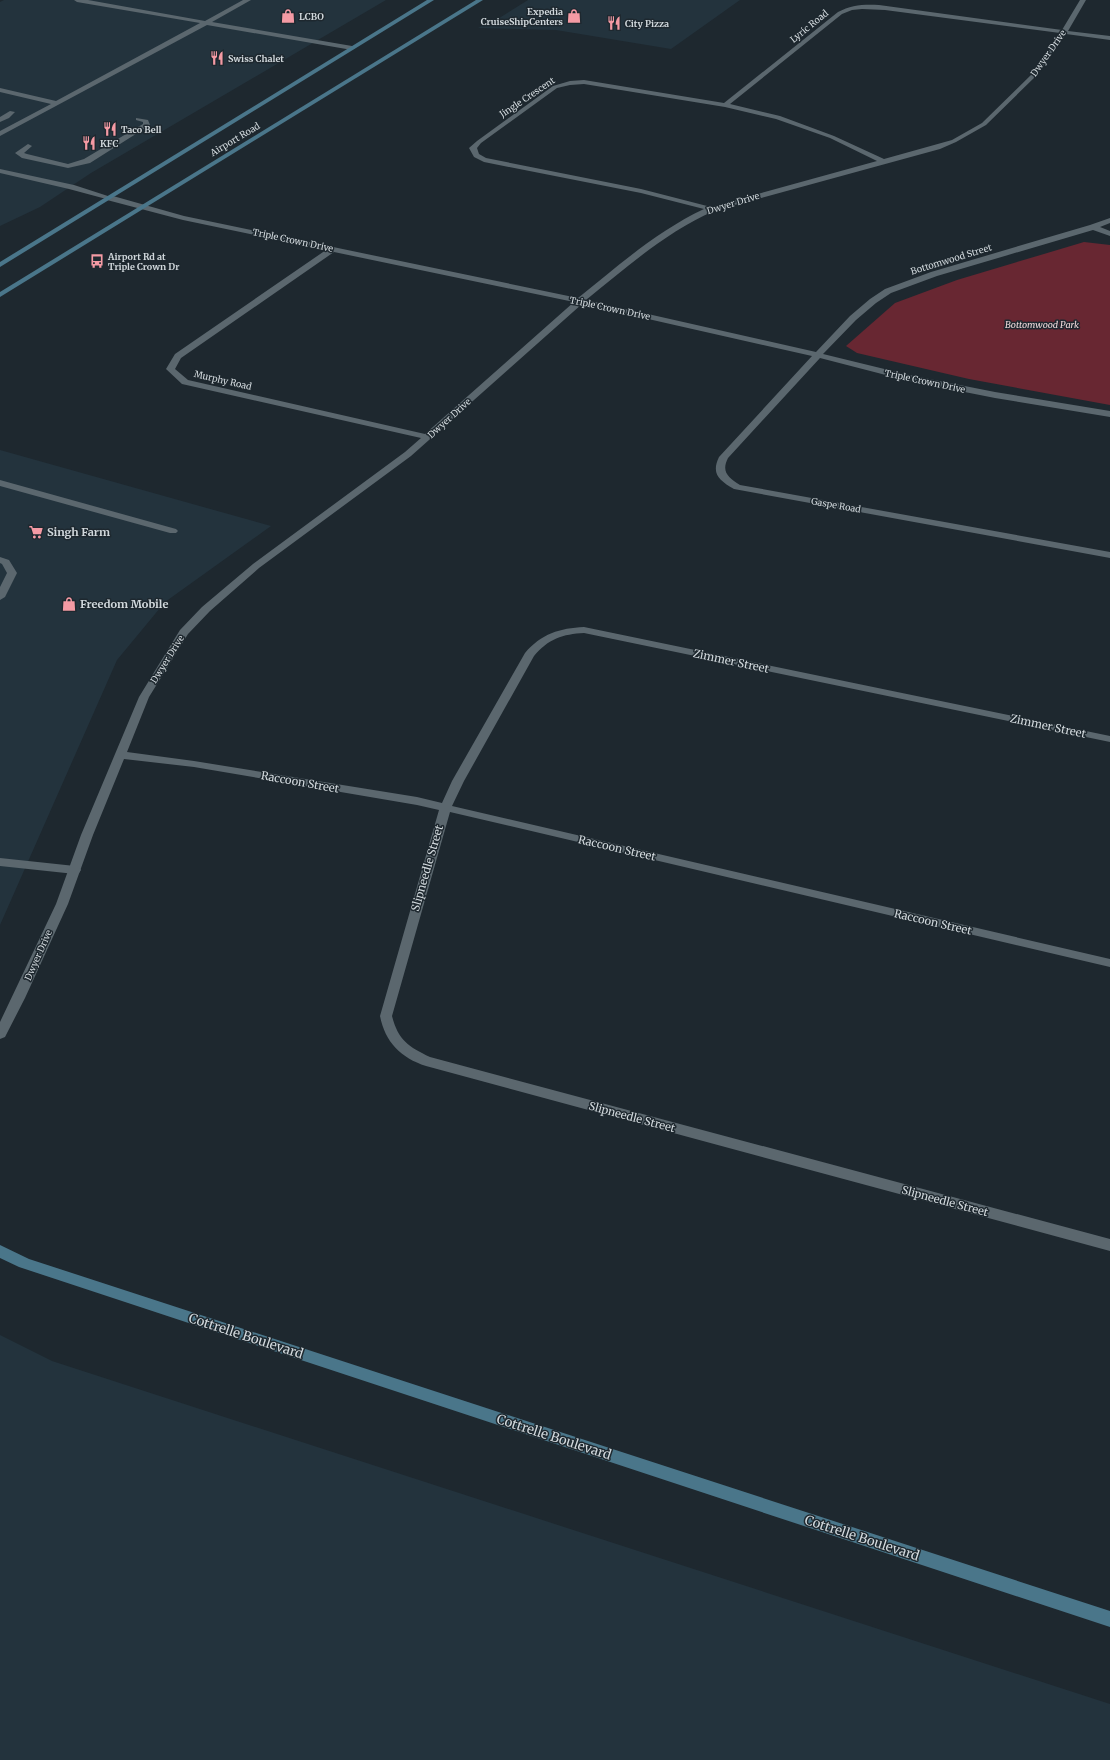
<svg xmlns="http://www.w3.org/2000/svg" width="1110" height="1760" font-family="Merriweather,serif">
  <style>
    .built { fill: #23333d }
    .green { fill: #682732 }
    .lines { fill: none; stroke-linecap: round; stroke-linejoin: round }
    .lane { fill: #5b676e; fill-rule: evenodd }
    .street { fill: #5b676e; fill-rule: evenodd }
    .secondary { fill: #4a768a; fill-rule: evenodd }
    .labels { text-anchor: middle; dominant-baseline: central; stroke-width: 3; stroke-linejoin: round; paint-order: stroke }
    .far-poi-label { font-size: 9px; font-weight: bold; fill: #d2d9dd; stroke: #1e282f; text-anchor: start }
    .far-street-label { font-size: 9px; fill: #d2d9dd; stroke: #1e282f }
    .far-park-label { font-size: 9px; font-style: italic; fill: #f2dadc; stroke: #1e282f }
    .poi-label { font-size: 11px; font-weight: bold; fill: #d2d9dd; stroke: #1e282f; text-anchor: start }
    .street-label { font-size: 11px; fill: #d2d9dd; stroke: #1e282f }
    .near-street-label { font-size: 13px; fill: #d2d9dd; stroke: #1e282f }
  </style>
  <rect width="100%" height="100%" fill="#1e282f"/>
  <g class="built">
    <polygon points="4,0 386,0 91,173 40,207 0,226 0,2"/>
    <polygon points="528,0 740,0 671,49 556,30 478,28 501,17"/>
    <polygon points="0,450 271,526 165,602 117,660 0,925"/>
    <polygon points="0,1335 52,1361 1110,1704 1110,1760 0,1760"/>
  </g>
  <polygon class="green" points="1084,242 1110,245 1110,405 969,379 857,353 846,346 895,303 957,280"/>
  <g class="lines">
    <g class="lane">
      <polygon points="74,0 88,0 205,21 243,0 251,0 212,22 352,46 355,48 352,50 207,25 0,136 0,131 51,104 0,92 0,88 56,101 200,23 77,2"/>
      <polygon points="10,111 15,112 9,118 0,122 0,117"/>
      <polygon points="136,118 148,120 150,125 90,163 68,168 22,158 15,153 28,144 32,146 24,153 27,154 68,164 84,159 143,124 143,122 136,120"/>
      <polygon points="0,169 74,185 114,198 110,200 69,189 0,173"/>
      <polygon points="0,480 176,529 178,531 176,533 170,533 0,486"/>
      <polygon points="0,557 9,560 17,573 5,597 0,600 0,587 7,573 2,564 0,563"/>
      <polygon points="0,858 75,866 79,867 81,870 79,873 75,874 0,866"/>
    </g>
    <path class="street" d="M 1080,0 L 1086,0 L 1068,31 L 1110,36 L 1110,40 L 1066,34 L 1036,76 L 986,125 L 956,142 L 940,149 L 714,211 C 666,232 627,267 586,300 L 816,352 L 850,316 L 870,299 L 885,289 L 931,272 L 1090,225 L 1110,218 L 1110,223 L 1100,227 L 1110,231 L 1110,236 L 1093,230 L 937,276 L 891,293 L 876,303 L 856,320 L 823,354 L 909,375 L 995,392 L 1110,411 L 1110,417 L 995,398 L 909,381 L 820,358 L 728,458 C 721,472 728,477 740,485 L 1110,552 L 1110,558 L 734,489 C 719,480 711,474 719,457 L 812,356 L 582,304 L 411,456 L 259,568 L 210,611 L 188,634 L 149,697 L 127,752 L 194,761 L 417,797 L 442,803 L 452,781 L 525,653 C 541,634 560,628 584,627 L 1110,736 L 1110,742 L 584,633 C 563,634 548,639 534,656 L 464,781 L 452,806 L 1110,959 L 1110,967 L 450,812 L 392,1016 C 398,1040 409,1047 430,1057 L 1110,1239 L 1110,1251 L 426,1066 C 401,1058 385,1042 380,1016 L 439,810 L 417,805 L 194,767 L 124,759 L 93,835 L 68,904 L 25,998 L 5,1037 L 0,1039 L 0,1022 L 56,904 L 81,835 L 139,697 L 180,630 L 202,607 L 253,564 L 405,452 L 421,438 L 182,384 L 166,369 L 175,354 L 326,250 L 183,220 L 107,200 L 107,196 L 113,196 L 184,216 L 578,298 C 618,266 657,231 704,209 L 641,193 L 484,162 L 474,157 L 469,148 L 477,141 L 553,86 L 570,81 L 584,80 L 724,103 L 838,12 C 851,5 864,4 879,5 L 1062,30 ZM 862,9 L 885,10 L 1060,33 L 1032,74 L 982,123 L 952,140 L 884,159 L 834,136 L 780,116 L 730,104 L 842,14 L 852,10 ZM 584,84 L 725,107 L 776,119 L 830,138 L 877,161 L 711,207 L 641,189 L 486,158 L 479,154 L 477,148 L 481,143 L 557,88 L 570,85 ZM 334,252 L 574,302 L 425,434 L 188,380 L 175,369 L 181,358 Z"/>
    <g class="secondary">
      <polygon points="427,0 434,0 0,267 0,262"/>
      <polygon points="476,0 483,0 0,297 0,292"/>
      <polygon points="0,1245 29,1259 1110,1611 1110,1627 19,1267 0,1258"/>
    </g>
  </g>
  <defs>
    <symbol id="shop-bare" viewBox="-9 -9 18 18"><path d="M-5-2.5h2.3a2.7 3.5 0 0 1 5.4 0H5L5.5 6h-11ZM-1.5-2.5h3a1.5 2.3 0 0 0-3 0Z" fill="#f49aa4" stroke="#1e282f" stroke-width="2.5" paint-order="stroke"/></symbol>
    <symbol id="restaurant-bare" viewBox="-9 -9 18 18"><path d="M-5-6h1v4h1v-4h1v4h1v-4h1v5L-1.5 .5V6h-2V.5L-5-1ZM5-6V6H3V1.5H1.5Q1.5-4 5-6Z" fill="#f49aa4" stroke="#1e282f" stroke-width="2.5" paint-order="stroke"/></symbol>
    <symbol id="bus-bare" viewBox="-9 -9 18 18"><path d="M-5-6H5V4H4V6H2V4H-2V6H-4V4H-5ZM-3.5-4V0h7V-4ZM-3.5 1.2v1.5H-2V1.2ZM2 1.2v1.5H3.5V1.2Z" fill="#f49aa4" stroke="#1e282f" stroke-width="2.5" paint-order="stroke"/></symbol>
    <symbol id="supermarket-bare" viewBox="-9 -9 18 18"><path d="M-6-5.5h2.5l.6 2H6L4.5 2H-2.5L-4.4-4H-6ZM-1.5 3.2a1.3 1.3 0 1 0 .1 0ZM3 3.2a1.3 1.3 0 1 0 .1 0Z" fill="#f49aa4" stroke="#1e282f" stroke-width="2.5" paint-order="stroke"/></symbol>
  </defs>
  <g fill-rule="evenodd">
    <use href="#shop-bare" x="278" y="6" width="20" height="20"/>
    <use href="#shop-bare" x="564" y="6" width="20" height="20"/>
    <use href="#restaurant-bare" x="604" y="13" width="20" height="20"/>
    <use href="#restaurant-bare" x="207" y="48" width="20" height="20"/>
    <use href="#restaurant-bare" x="100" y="119" width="20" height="20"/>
    <use href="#restaurant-bare" x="79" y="133" width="20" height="20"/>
    <use href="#bus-bare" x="87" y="251" width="20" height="20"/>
    <use href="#supermarket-bare" x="26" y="522" width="20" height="20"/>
    <use href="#shop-bare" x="59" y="594" width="20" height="20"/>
  </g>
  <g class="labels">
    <g class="far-poi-label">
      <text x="563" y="11" text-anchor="end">Expedia<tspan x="563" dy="10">CruiseShipCenters</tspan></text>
      <text x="299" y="16">LCBO</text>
      <text x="625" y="23">City Pizza</text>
      <text x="228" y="58">Swiss Chalet</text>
      <text x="121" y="129">Taco Bell</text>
      <text x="100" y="143">KFC</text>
      <text x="108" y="256">Airport Rd at<tspan x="108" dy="10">Triple Crown Dr</tspan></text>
    </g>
    <g class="far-street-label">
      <text transform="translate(809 26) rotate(-39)">Lyric Road</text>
      <text transform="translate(1048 53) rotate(-55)">Dwyer Drive</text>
      <text transform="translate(527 97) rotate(-34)">Jingle Crescent</text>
      <text transform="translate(235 139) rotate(-31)">Airport Road</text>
      <text transform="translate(733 203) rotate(-17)">Dwyer Drive</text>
      <text transform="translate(293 240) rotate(12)">Triple Crown Drive</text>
      <text transform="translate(951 259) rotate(-17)">Bottomwood Street</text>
      <text transform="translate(610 308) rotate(12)">Triple Crown Drive</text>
      <text transform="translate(223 380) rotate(13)">Murphy Road</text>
      <text transform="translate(925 381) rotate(12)">Triple Crown Drive</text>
      <text transform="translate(449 418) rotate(-42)">Dwyer Drive</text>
      <text transform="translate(836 505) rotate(10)">Gaspe Road</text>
      <text transform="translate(167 659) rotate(-58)">Dwyer Drive</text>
      <text transform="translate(38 955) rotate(-66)">Dwyer Drive</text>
    </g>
    <g class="far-park-label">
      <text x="1042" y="324">Bottomwood Park</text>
    </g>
    <g class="poi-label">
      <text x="47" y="532">Singh Farm</text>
      <text x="80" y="604">Freedom Mobile</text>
    </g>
    <g class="street-label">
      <text transform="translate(731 661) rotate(12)">Zimmer Street</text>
      <text transform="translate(1048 726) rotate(12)">Zimmer Street</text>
      <text transform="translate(300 782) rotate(10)">Raccoon Street</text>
      <text transform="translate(617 848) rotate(13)">Raccoon Street</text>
      <text transform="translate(427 868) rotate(-74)">Slipneedle Street</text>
      <text transform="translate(933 922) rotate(13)">Raccoon Street</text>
      <text transform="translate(632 1117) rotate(15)">Slipneedle Street</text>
      <text transform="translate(945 1201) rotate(15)">Slipneedle Street</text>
    </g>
    <g class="near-street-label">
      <text transform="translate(246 1336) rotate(18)">Cottrelle Boulevard</text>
      <text transform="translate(554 1437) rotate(18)">Cottrelle Boulevard</text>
      <text transform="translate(862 1538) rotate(18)">Cottrelle Boulevard</text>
    </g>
  </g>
</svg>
